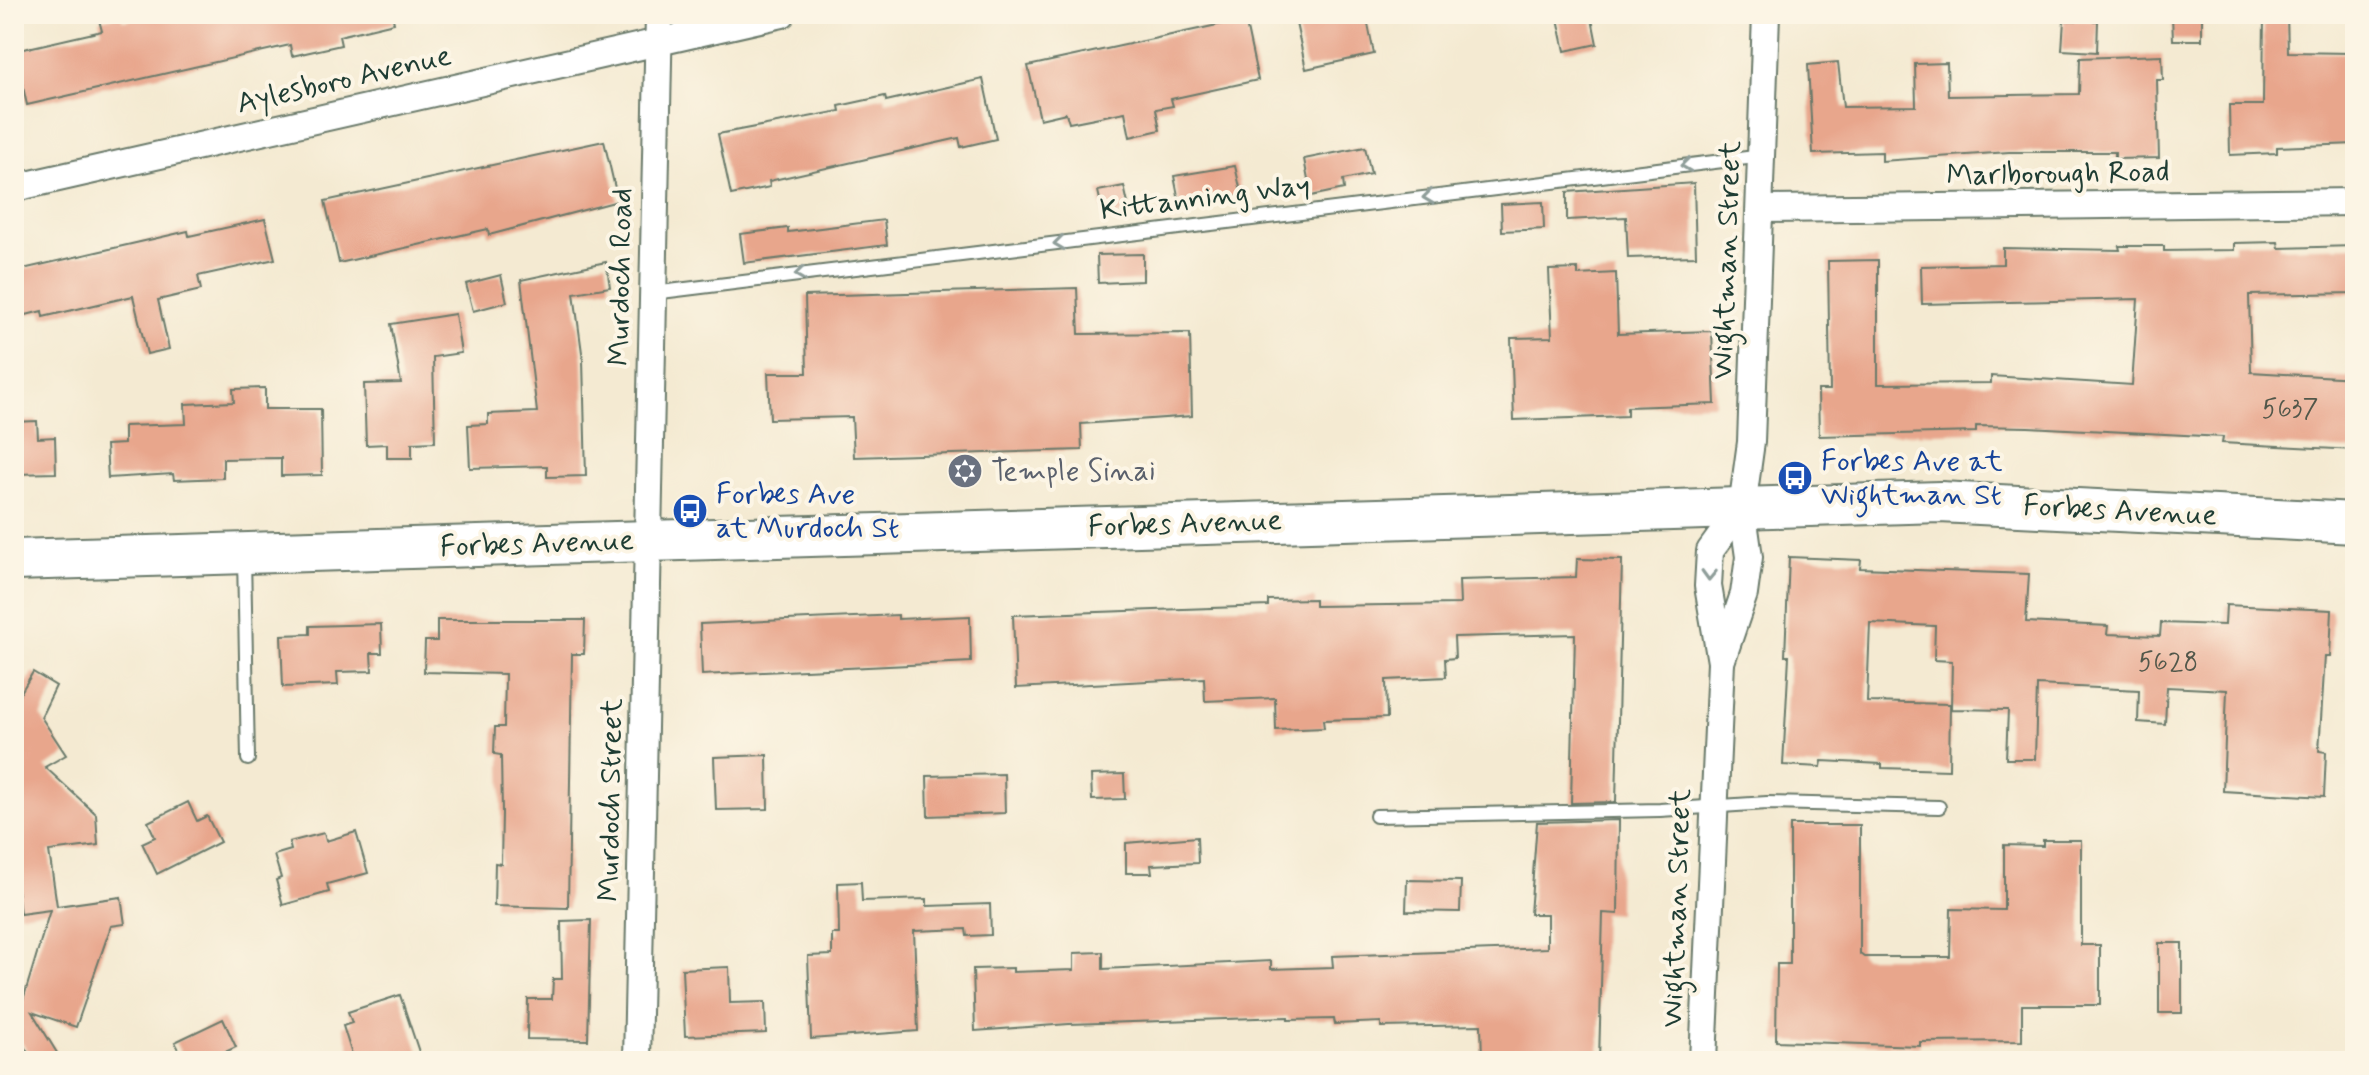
<svg xmlns="http://www.w3.org/2000/svg" width="2369" height="1075" font-family="Mynerve,sans-serif">
  <style>
    .building { fill: #e8a68c }
    .lines { fill: none; stroke-linecap: round; stroke-linejoin: round }
    .lane-casing { stroke: #6a7a6b; stroke-width: 16 }
    .street-casing { stroke: #6a7a6b; stroke-width: 30 }
    .primary-casing { stroke: #6a7a6b; stroke-width: 44 }
    .lane { stroke: #fff; stroke-width: 12 }
    .street { stroke: #fff; stroke-width: 26 }
    .primary { stroke: #fff; stroke-width: 40 }
    .oneway { stroke: #8f9e9a }
    .labels { text-anchor: middle; dominant-baseline: central; stroke-width: 8; stroke-linejoin: round; paint-order: stroke }
    .number-label { font-size: 26px; fill: #51574a }
    .street-label { font-size: 30px; fill: #1f3d34; stroke: #fcf5e5 }
    .transit-label { font-size: 30px; fill: #164399; stroke: #fcf5e5; text-anchor: start }
    .worship-label { font-size: 30px; fill: #5b616d; stroke: #fcf5e5; text-anchor: start }
  </style>
  <rect width="100%" height="100%" fill="#fcf5e5"/>
  <filter id="ink" filterUnits="userSpaceOnUse"><feTurbulence type="fractalNoise" baseFrequency=".0125" numOctaves="2"/><feDisplacementMap in="SourceGraphic" scale="16" xChannelSelector="R" yChannelSelector="G"/><feConvolveMatrix kernelMatrix="1 2 1 2 8 2 1 2 1" color-interpolation-filters="sRGB"/></filter>
  <filter id="wash" filterUnits="userSpaceOnUse"><feTurbulence type="fractalNoise" baseFrequency=".006" numOctaves="4" result="noise"/><feDisplacementMap in="SourceGraphic" scale="32" xChannelSelector="R" yChannelSelector="G"/><feGaussianBlur stdDeviation="1.8" result="paint"/><feColorMatrix in="noise" values="0 0 0 0 0 0 0 0 0 0 0 0 0 0 0 0 0 1.4 0 .05"/><feComposite in="paint" operator="in"/></filter>
  <g filter="url(#wash)">
    <rect width="100%" height="100%" fill="#f4ead2"/>
    <g id="blocks">
      <g class="building">
        <polygon points="153,14 392,14 394,23 339,36 341,45 292,56 290,45 27,105 15,51 102,31 99,20 121,15 123,21"/>
        <polygon points="1294,14 1366,14 1374,54 1306,69"/>
        <polygon points="1557,14 1591,14 1597,44 1565,51"/>
        <polygon points="2202,14 2202,40 2173,40 2172,15"/>
        <polygon points="2264,14 2287,14 2288,52 2351,53 2355,144 2277,147 2277,153 2230,155 2229,105 2263,105"/>
        <polygon points="1245,19 1258,80 1171,99 1173,106 1156,109 1160,130 1130,137 1125,112 1069,123 1066,113 1040,119 1028,66"/>
        <polygon points="2064,20 2098,21 2097,52 2062,50"/>
        <polygon points="2162,55 2163,80 2157,80 2159,158 2115,159 2115,152 2009,152 1882,161 1882,152 1813,154 1808,65 1838,62 1843,107 1916,106 1915,64 1947,63 1948,96 2079,94 2080,58"/>
        <polygon points="983,79 996,139 961,147 959,138 769,181 770,187 731,195 718,134 840,111 839,106 885,96 886,101"/>
        <polygon points="604,141 618,201 489,235 488,229 339,263 325,201"/>
        <polygon points="1365,147 1371,174 1343,180 1344,189 1311,196 1304,159"/>
        <polygon points="1235,166 1242,196 1180,206 1174,176"/>
        <polygon points="1694,183 1696,256 1628,258 1626,217 1567,220 1567,192"/>
        <polygon points="1124,186 1130,213 1104,218 1098,191"/>
        <polygon points="1543,202 1544,229 1502,231 1501,204"/>
        <polygon points="265,219 275,259 198,276 201,290 158,300 169,349 147,354 133,296 43,317 42,311 14,318 14,271 188,231 189,236"/>
        <polygon points="884,220 887,245 744,263 740,234 788,228 788,232"/>
        <polygon points="2278,242 2279,248 2355,246 2355,293 2249,295 2251,372 2355,378 2355,450 2222,443 2223,437 2028,427 1976,426 1976,432 1819,436 1818,390 1830,390 1828,261 1878,260 1878,384 1991,383 1991,376 2132,385 2138,299 1922,304 1921,266 2003,264 2003,248 2120,250 2119,246 2164,246 2164,251 2234,250 2234,243"/>
        <polygon points="1143,254 1143,281 1098,283 1097,255"/>
        <polygon points="606,262 610,287 574,293 583,360 586,476 547,477 547,466 470,468 468,425 488,424 488,414 537,412 521,280"/>
        <polygon points="1578,269 1578,275 1616,273 1618,334 1712,331 1715,404 1627,407 1627,416 1514,420 1511,338 1552,337 1549,270"/>
        <polygon points="501,275 507,302 473,311 466,284"/>
        <polygon points="1077,288 1079,334 1190,333 1192,416 1081,424 1082,450 854,457 852,417 770,419 768,373 807,373 805,296"/>
        <polygon points="455,314 461,353 433,357 435,442 412,443 412,458 387,458 387,444 366,445 364,384 401,383 391,324"/>
        <polygon points="265,388 265,409 321,409 322,475 281,476 281,458 223,459 223,478 174,480 173,474 108,478 106,445 124,444 124,426 186,424 185,404 234,402 233,389"/>
        <polygon points="37,421 38,438 55,437 56,473 14,474 14,422"/>
        <polygon points="1789,557 1861,560 1860,568 2029,574 2026,622 2108,626 2107,634 2160,636 2161,623 2225,625 2226,605 2332,610 2330,656 2325,656 2319,751 2326,752 2324,797 2223,791 2227,690 2167,687 2165,724 2138,722 2139,690 2037,685 2035,759 2006,759 2008,710 1951,709 1952,661 1934,660 1935,626 1870,623 1867,702 1950,704 1949,770 1882,768 1882,764 1822,761 1821,767 1783,765 1789,656 1785,656"/>
        <polygon points="1577,559 1622,560 1616,802 1571,803 1575,634 1454,637 1455,658 1445,659 1446,677 1386,680 1387,718 1323,720 1324,728 1276,730 1275,698 1205,701 1204,678 1016,688 1013,615 1268,606 1268,600 1315,599 1315,606 1460,604 1459,580 1576,577"/>
        <polygon points="898,615 898,619 970,616 971,662 702,675 700,624"/>
        <polygon points="437,620 585,620 584,654 572,654 568,908 494,906 495,863 501,864 502,813 501,755 494,754 495,727 504,727 505,674 424,672 425,641 437,641"/>
        <polygon points="381,624 382,653 371,653 372,671 337,672 338,685 283,687 281,635 310,634 310,626"/>
        <polygon points="33,672 56,686 41,717 66,755 45,767 96,814 98,845 49,851 57,906 121,897 125,924 111,926 76,1027 32,1012 62,1061 33,1061 14,1030 50,910 20,914 14,864 14,704"/>
        <polygon points="767,755 768,809 716,810 714,757"/>
        <polygon points="1004,774 1005,813 928,816 927,776"/>
        <polygon points="1124,774 1125,799 1092,800 1091,775"/>
        <polygon points="188,802 197,821 207,816 220,842 157,874 142,843 155,837 148,822"/>
        <polygon points="1619,820 1618,914 1603,913 1599,1061 1530,1061 1530,1056 1482,1058 1481,1025 1381,1027 1381,1022 1335,1024 1334,1019 1288,1020 1288,1017 1069,1024 975,1031 973,969 1013,968 1013,972 1074,970 1074,953 1103,952 1103,969 1271,961 1271,969 1333,967 1332,956 1547,948 1547,914 1530,914 1537,822"/>
        <polygon points="1790,825 1860,825 1860,954 1864,957 1950,957 1951,909 2004,910 2004,845 2043,846 2043,840 2081,840 2081,945 2100,945 2100,1005 2022,1005 2022,1041 1920,1042 1920,1046 1776,1041 1777,964 1790,964"/>
        <polygon points="356,832 368,873 327,884 329,892 283,905 276,880 281,878 274,855 291,850 289,842 324,833 326,841"/>
        <polygon points="1197,837 1198,863 1151,865 1152,873 1126,873 1126,843"/>
        <polygon points="1407,880 1461,881 1460,912 1406,911"/>
        <polygon points="861,882 862,901 927,899 927,906 990,904 991,935 967,936 966,929 914,931 918,1031 811,1039 808,956 832,955 832,934 839,934 838,883"/>
        <polygon points="591,920 588,1040 527,1039 528,999 552,999 553,979 562,979 561,921"/>
        <rect x="2159" y="943" width="23" height="70"/>
        <polygon points="729,967 730,1003 765,1002 766,1033 685,1036 682,969"/>
        <polygon points="400,995 422,1061 354,1061 343,1026 352,1023 348,1012"/>
        <polygon points="223,1019 236,1047 206,1061 185,1061 175,1042"/>
      </g>
    </g>
  </g>
  <g filter="url(#ink)">
    <use href="#blocks" fill-opacity="0" stroke="#6a7a6b" stroke-width="2"/>
    <g class="lines">
      <defs>
        <g id="lane">
          <polyline points="653,293 1763,156"/>
          <polyline points="244,557 248,759"/>
          <polyline points="1376,816 1660,810 1767,803 1939,807"/>
        </g>
        <g id="street">
          <polyline points="14,188 782,14"/>
          <polyline points="1761,209 2355,202"/>
          <polyline points="1721,662 1744,594 1749,557 1742,507 1751,442 1766,14"/>
          <polyline points="637,1061 659,14"/>
          <polyline points="1703,1061 1721,662 1708,586 1710,551 1742,507"/>
        </g>
        <polyline id="primary" points="14,560 1940,502 2355,523"/>
      </defs>
      <use href="#lane" class="lane-casing"/>
      <use href="#street" class="street-casing"/>
      <use href="#primary" class="primary-casing"/>
      <use href="#lane" class="lane"/>
      <use href="#street" class="street"/>
      <use href="#primary" class="primary"/>
    </g>
    <defs><path id="oneway-chevron" d="M-2-3.5L2.5 0L-2 3.5" fill="none" stroke-width="1.6" stroke-linecap="round" stroke-linejoin="round" transform="scale(2)"/></defs>
    <g class="oneway">
      <use href="#oneway-chevron" transform="translate(1686 165) rotate(173)"/>
      <use href="#oneway-chevron" transform="translate(1428 197) rotate(173)"/>
      <use href="#oneway-chevron" transform="translate(1059 243) rotate(173)"/>
      <use href="#oneway-chevron" transform="translate(800 274) rotate(173)"/>
      <use href="#oneway-chevron" transform="translate(1709 575) rotate(92)"/>
    </g>
  </g>
  <defs>
    <symbol id="synagogue-disc" viewBox="-11 -11 22 22"><circle r="9.5" fill="#6b7280" stroke="#fcf5e5"/><path d="M0-6.5L5.6 3.2H-5.6ZM0 6.5L5.6-3.2H-5.6Z" fill="#fff"/></symbol>
    <symbol id="bus-disc" viewBox="-11 -11 22 22"><circle r="9.5" fill="#1a4fb4" stroke="#fcf5e5"/><path d="M-5-6H5V4H4V6H2V4H-2V6H-4V4H-5ZM-3.5-4V0h7V-4ZM-3.5 1.2v1.5H-2V1.2ZM2 1.2v1.5H3.5V1.2Z" fill="#fff"/></symbol>
  </defs>
  <g fill-rule="evenodd">
    <use href="#synagogue-disc" x="945" y="451" width="40" height="40"/>
    <use href="#bus-disc" x="1775" y="458" width="40" height="40"/>
    <use href="#bus-disc" x="670" y="491" width="40" height="40"/>
  </g>
  <g class="labels">
    <g class="number-label">
      <text x="2290" y="410">5637</text>
      <text x="2168" y="663">5628</text>
    </g>
    <g class="street-label">
      <text transform="translate(344 80) rotate(-13)">Aylesboro Avenue</text>
      <text transform="translate(2058 174) rotate(-1)">Marlborough Road</text>
      <text transform="translate(1205 198) rotate(-7)">Kittanning Way</text>
      <text transform="translate(1727 260) rotate(-88)">Wightman Street</text>
      <text transform="translate(621 277) rotate(-89)">Murdoch Road</text>
      <text transform="translate(2120 511) rotate(3)">Forbes Avenue</text>
      <text transform="translate(1185 524) rotate(-2)">Forbes Avenue</text>
      <text transform="translate(537 544) rotate(-2)">Forbes Avenue</text>
      <text transform="translate(611 800) rotate(-89)">Murdoch Street</text>
      <text transform="translate(1677 908) rotate(-88)">Wightman Street</text>
    </g>
    <g class="transit-label">
      <text x="1821" y="461">Forbes Ave at<tspan x="1821" dy="34">Wightman St</tspan></text>
      <text x="716" y="494">Forbes Ave<tspan x="716" dy="34">at Murdoch St</tspan></text>
    </g>
    <g class="worship-label">
      <text x="991" y="471">Temple Sinai</text>
    </g>
  </g>
  <rect width="2369" height="1075" fill="none" stroke="#fcf5e5" stroke-width="48"/>
</svg>
